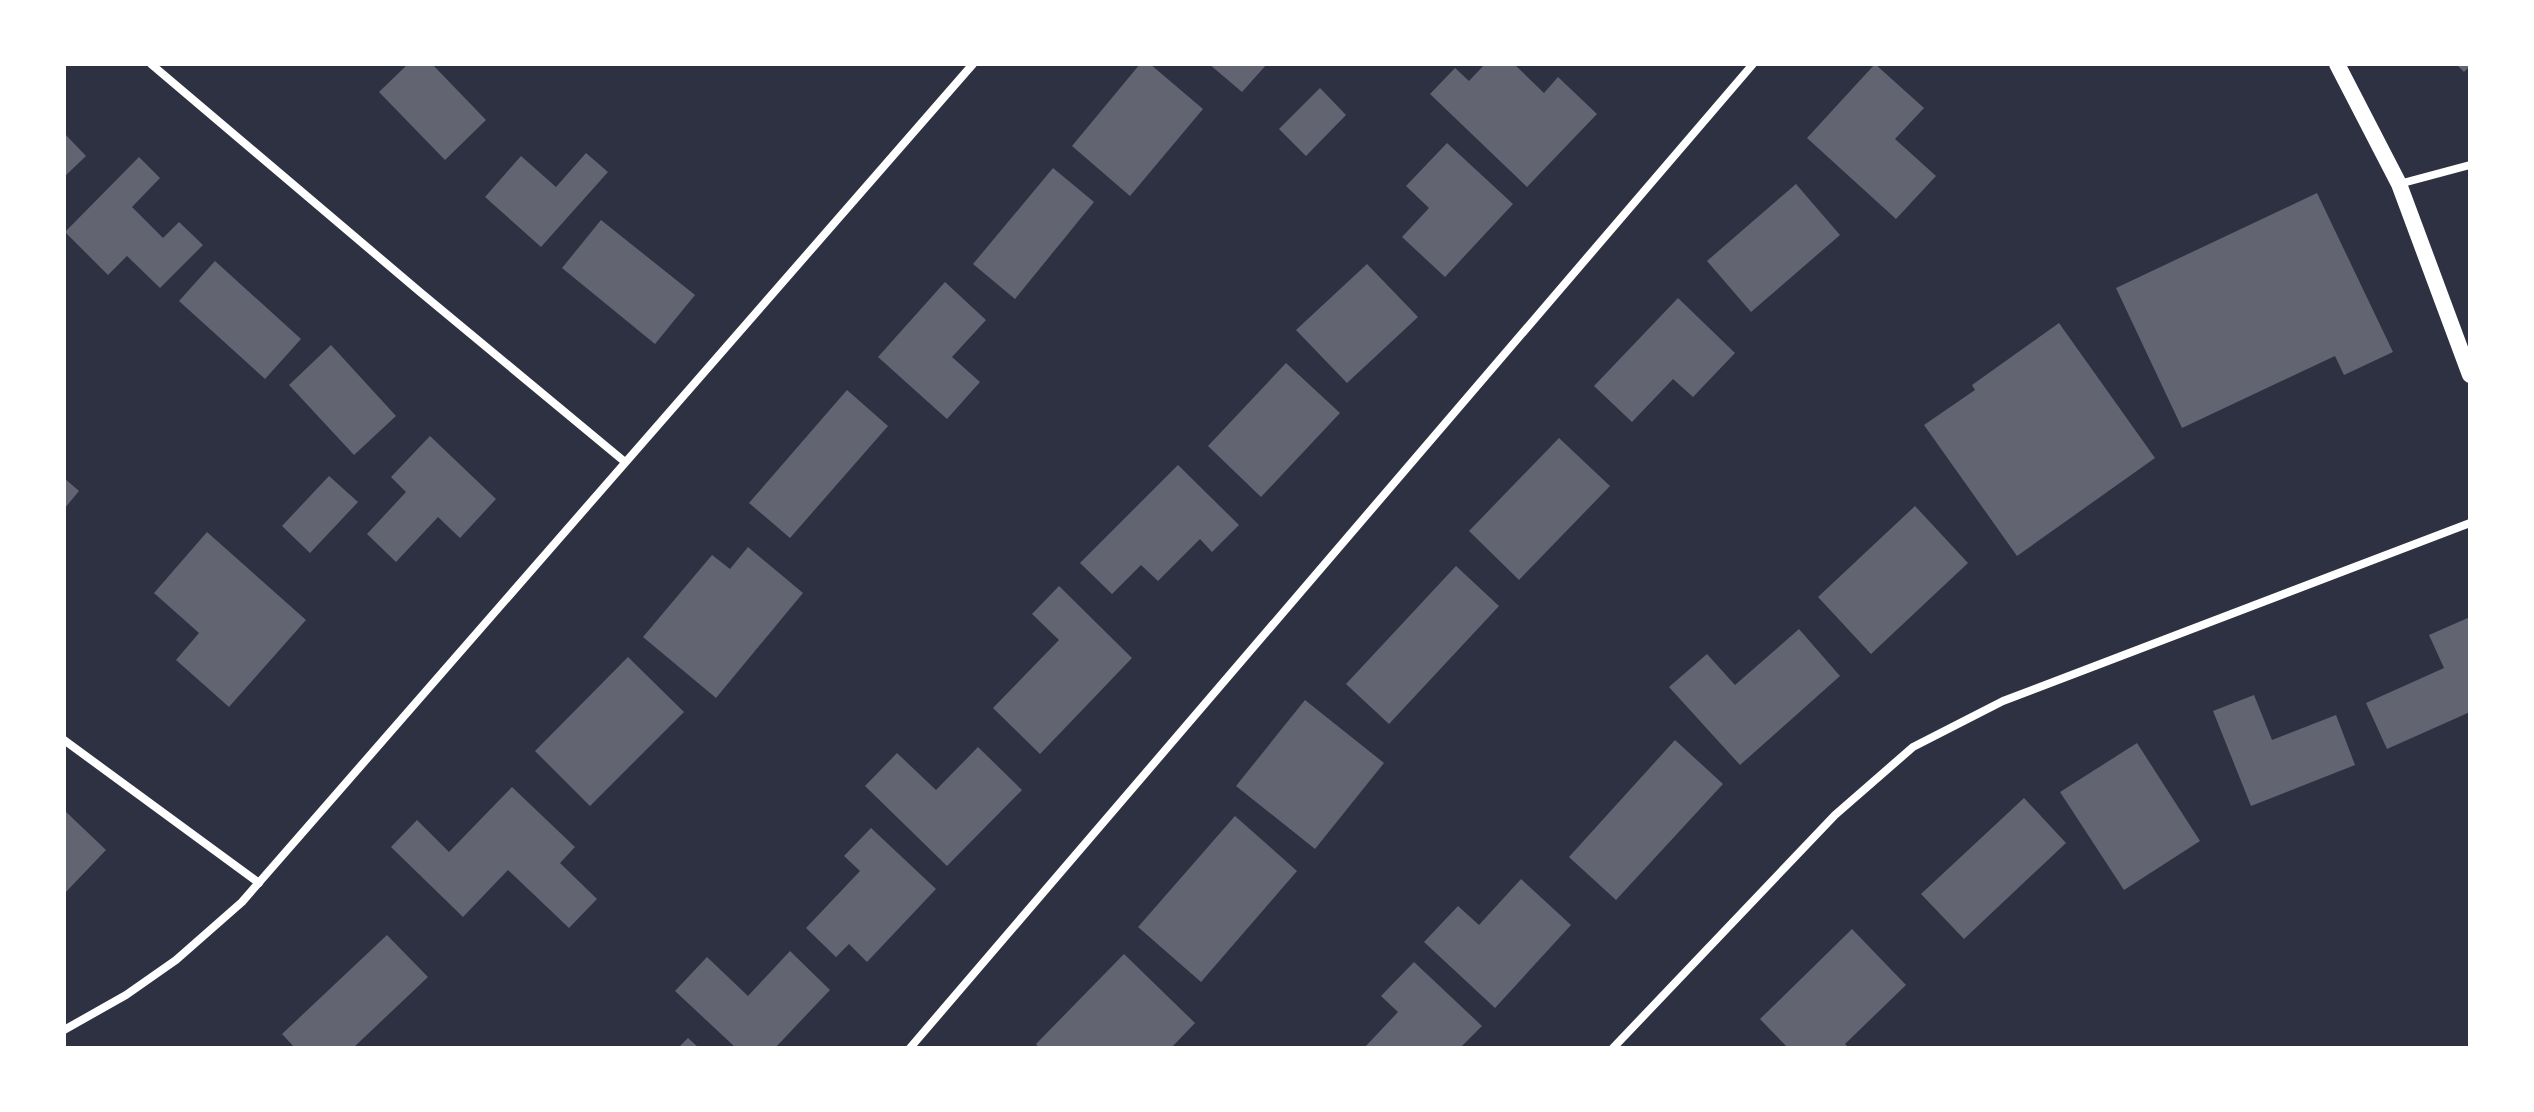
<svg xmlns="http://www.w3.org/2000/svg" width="2534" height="1112" font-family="'Space Grotesk',sans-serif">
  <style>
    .building { fill: #626471 }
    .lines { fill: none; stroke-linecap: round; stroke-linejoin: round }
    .minor { stroke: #fff; stroke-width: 8 }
    .secondary { stroke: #fff; stroke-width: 16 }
  </style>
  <rect width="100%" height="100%" fill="#2d3142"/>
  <g class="building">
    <polygon points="408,64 432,64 486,120 445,160 379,92"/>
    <polygon points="1140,64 1150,64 1203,109 1130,196 1072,146"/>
    <polygon points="1209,64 1267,64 1242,92"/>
    <polygon points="1485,64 1514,64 1544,93 1558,77 1597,114 1527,187 1430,94 1455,68 1469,81"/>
    <polygon points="1875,64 1924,108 1895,139 1936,176 1896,219 1807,138"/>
    <polygon points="2456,64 2470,64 2470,66 2464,72"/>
    <polygon points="1320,88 1346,115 1306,156 1279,129"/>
    <polygon points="64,133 86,156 64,177"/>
    <polygon points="1447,143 1513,204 1445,277 1402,237 1429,208 1406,186"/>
    <polygon points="586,153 608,172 541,247 485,197 521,156 556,187"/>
    <polygon points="139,157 160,178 132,207 163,238 179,222 203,245 160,288 127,256 108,275 65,232"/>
    <polygon points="1053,168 1094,202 1015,299 973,264"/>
    <polygon points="1796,184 1840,235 1751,312 1707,261"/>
    <polygon points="2317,193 2393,352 2344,375 2335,356 2182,428 2116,288"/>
    <polygon points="601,220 695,295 655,344 562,268"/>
    <polygon points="215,261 301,339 265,379 179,301"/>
    <polygon points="1367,264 1418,317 1347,383 1296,330"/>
    <polygon points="945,282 986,320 952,357 980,382 947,419 878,357"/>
    <polygon points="1678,298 1735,353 1693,397 1673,379 1632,422 1594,386"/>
    <polygon points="2059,323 2155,458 2017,556 1924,425 1975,390 1972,385"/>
    <polygon points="331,345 396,416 354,455 289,385"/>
    <polygon points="1286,363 1340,413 1261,497 1208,446"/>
    <polygon points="847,390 888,426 790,538 749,503"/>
    <polygon points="430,436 496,499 460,538 438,517 396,562 367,534 406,492 391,477"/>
    <polygon points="1559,438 1610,486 1519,580 1469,531"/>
    <polygon points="1178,465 1239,525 1212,552 1200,539 1158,581 1141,565 1112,594 1080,563"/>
    <polygon points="329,476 358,502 310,553 282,526"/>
    <polygon points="64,478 79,491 64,509"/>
    <polygon points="1915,506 1968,563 1871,654 1818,597"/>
    <polygon points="207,532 306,620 229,707 176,660 199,633 154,593"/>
    <polygon points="748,547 803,593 716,698 643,637 712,555 730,569"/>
    <polygon points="1456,566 1499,606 1389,724 1346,684"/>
    <polygon points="1059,586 1132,658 1040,754 993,708 1059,640 1032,614"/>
    <polygon points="2470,617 2470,712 2387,749 2366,703 2444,668 2429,635"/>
    <polygon points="1799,629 1840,676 1740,765 1669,687 1707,654 1735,685"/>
    <polygon points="628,657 684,712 590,806 535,751"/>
    <polygon points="2254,695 2272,740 2336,715 2355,765 2251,806 2213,711"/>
    <polygon points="1305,700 1384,763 1315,849 1236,786"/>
    <polygon points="1675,740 1723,784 1616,900 1569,857"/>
    <polygon points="2137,743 2200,841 2124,890 2060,792"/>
    <polygon points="978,747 1022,790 947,866 865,786 897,753 936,790"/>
    <polygon points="512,787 575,847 560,863 597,899 569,928 508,870 463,917 391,847 417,820 449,852"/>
    <polygon points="2024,798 2066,843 1964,939 1921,894"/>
    <polygon points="64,810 106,850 64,894"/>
    <polygon points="1235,816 1297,871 1201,982 1138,927"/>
    <polygon points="871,828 936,889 867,962 849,944 836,957 806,928 860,871 844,856"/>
    <polygon points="1521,879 1571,925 1495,1008 1424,942 1458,906 1479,925"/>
    <polygon points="1852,929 1906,985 1845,1044 1849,1048 1788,1048 1760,1019"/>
    <polygon points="387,935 428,977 353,1048 295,1048 282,1034"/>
    <polygon points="790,951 830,990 775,1048 736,1048 675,991 707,957 748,996"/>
    <polygon points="1124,954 1195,1023 1171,1048 1039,1048 1036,1044"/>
    <polygon points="1414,962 1482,1026 1460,1048 1364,1048 1398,1012 1381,996"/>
    <polygon points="688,1038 699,1048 678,1048"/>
  </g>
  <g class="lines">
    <g class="minor">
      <polyline points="151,64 420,292 625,462"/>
      <polyline points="2399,184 2470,165"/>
      <polyline points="64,740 259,883"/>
      <polyline points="64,1030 126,995 176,960 242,902 973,64"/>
      <polyline points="910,1048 1753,64"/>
      <polyline points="1613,1048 1835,815 1913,747 2003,701 2470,523"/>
    </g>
    <polyline class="secondary" points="2337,64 2399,184 2470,375"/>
  </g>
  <rect width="2534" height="1112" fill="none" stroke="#ffffff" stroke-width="132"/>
</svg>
